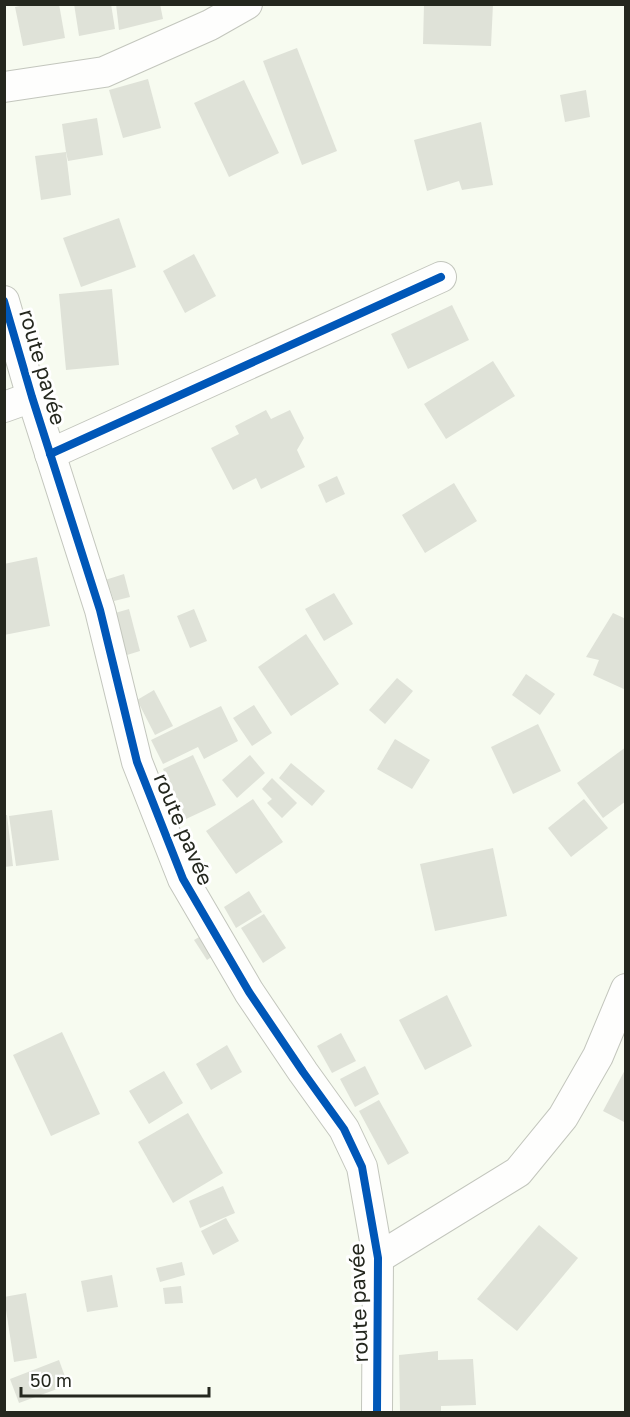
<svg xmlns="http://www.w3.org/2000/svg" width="630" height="1417" font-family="'Golos Text',sans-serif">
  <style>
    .building { fill: #dfe2d8 }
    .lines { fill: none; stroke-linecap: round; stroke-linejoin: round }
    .minor-casing { stroke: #c3c6bd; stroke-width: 32 }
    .minor { stroke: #fefefd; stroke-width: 30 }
    .cycleway-casing { stroke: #fff; stroke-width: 11 }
    .cycleway { stroke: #0057b8; stroke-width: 8 }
    .labels { text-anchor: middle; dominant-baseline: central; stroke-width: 6; stroke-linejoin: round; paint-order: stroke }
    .street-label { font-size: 21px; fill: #24271e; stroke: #fff }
  </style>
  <rect width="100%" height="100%" fill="#f7fbf0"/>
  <g class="building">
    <polygon points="28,4 59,4 65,38 23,46 15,7"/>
    <polygon points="74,4 111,4 115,29 79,36"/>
    <polygon points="116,4 160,4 163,19 119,30"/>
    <polygon points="424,4 493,4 491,46 423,44"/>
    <polygon points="297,48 337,151 302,165 263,61"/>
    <polygon points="148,79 161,128 123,138 109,90"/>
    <polygon points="244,80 279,153 229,177 194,103"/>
    <polygon points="586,90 590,117 565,122 560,95"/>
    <polygon points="97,118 103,155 68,161 66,152 62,124"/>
    <polygon points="481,122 493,185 462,190 459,181 427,191 414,140"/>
    <polygon points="66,152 71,195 41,200 35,156"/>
    <polygon points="119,218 136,267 81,287 63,238"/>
    <polygon points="194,254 216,296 185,313 163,271"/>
    <polygon points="112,289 119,365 66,370 59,294"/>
    <polygon points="452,305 469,340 408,369 391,334"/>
    <polygon points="493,361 515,396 446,439 424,404"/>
    <polygon points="266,410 271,419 290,410 304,438 297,450 305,467 261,489 256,478 233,490 211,448 239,434 235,426"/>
    <polygon points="337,476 345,494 326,503 318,485"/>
    <polygon points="454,483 477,521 425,553 402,515"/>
    <polygon points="37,557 50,626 4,635 4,564"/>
    <polygon points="124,574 130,597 114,601 110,589 105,590 102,581"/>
    <polygon points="334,593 353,624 324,641 305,609"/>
    <polygon points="129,609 140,651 127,655 115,613"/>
    <polygon points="194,609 207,641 190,648 177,616"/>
    <polygon points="613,613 626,619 626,690 593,675 599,660 586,657"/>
    <polygon points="306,634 339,684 291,716 258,667"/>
    <polygon points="526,674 555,694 540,715 512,695"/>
    <polygon points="397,678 413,691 385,724 369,710"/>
    <polygon points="154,690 173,726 155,735 137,700"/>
    <polygon points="254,705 272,733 252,746 233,718"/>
    <polygon points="221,706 238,741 204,759 198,747 163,764 151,740"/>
    <polygon points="538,724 561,771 513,794 491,747"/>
    <polygon points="395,739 430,760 412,789 377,769"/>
    <polygon points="626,747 626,801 603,818 577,783"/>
    <polygon points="193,755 216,805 186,819 163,769"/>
    <polygon points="250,755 265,773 237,798 222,780"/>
    <polygon points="291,763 325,791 312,806 279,778"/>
    <polygon points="272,778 297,803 282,818 267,803 272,799 262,789"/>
    <polygon points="253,799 283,842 236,874 206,831"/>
    <polygon points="584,799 608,828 571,857 548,828"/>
    <polygon points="52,810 59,860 16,866 9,816"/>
    <polygon points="4,815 7,815 13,866 4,867"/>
    <polygon points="493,848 507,916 435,931 420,864"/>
    <polygon points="249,891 262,912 236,928 224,907"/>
    <polygon points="264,914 286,948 263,963 241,928"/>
    <polygon points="201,936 213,956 207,960 194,940"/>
    <polygon points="447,995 472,1046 425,1070 399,1020"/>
    <polygon points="62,1032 100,1114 51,1136 13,1055"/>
    <polygon points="341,1033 356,1061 332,1073 317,1046"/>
    <polygon points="227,1045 242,1072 211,1090 196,1064"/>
    <polygon points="365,1066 379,1094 355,1107 340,1079"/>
    <polygon points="626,1068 626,1123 603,1111"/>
    <polygon points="164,1071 183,1103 149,1124 129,1091"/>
    <polygon points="379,1100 409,1153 388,1165 359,1111"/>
    <polygon points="188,1113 223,1173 173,1203 138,1142"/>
    <polygon points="223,1186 235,1213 200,1228 189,1201"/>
    <polygon points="226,1218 239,1241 213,1255 201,1231"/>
    <polygon points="539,1225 578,1258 517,1331 477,1299"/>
    <polygon points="182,1262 185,1275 160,1282 156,1268"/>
    <polygon points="112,1275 118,1307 87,1312 81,1281"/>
    <polygon points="181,1286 183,1303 165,1304 163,1288"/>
    <polygon points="26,1293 37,1358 14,1362 4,1297"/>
    <polygon points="438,1351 438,1360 473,1359 476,1405 441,1406 441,1412 400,1412 399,1355"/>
    <polygon points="59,1360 68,1385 19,1403 10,1379"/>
  </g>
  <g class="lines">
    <defs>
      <g id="minor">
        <polyline points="4,87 104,72 210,25 247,4"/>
        <polyline points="4,301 32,397 100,610 137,762 183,879 249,992 303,1072 344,1129 362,1167 378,1258 377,1412"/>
        <polyline points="4,407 32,397"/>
        <polyline points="50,454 441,277"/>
        <polyline points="378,1258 518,1172 563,1117 598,1056 626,989"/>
      </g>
    </defs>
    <use href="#minor" class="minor-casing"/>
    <use href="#minor" class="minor"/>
    <defs>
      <g id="cycleway">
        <polyline points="4,301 32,397 100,610 137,762 183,879 249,992 303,1072 344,1129 362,1167 378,1258 377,1412"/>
        <polyline points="50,454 441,277"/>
      </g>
    </defs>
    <use href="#cycleway" class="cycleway-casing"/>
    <use href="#cycleway" class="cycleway"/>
  </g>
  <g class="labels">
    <g class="street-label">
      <text transform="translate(43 367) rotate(74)">route pavée</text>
      <text transform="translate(184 829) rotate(67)">route pavée</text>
      <text transform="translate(358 1303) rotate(-92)">route pavée</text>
    </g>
  </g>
  <rect width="630" height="1417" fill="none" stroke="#24271e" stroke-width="12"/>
  <path d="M21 1387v9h188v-9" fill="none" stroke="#24271e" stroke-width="3"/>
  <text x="30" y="1387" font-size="18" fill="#24271e" stroke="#ffffff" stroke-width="4.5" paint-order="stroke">50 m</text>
</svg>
